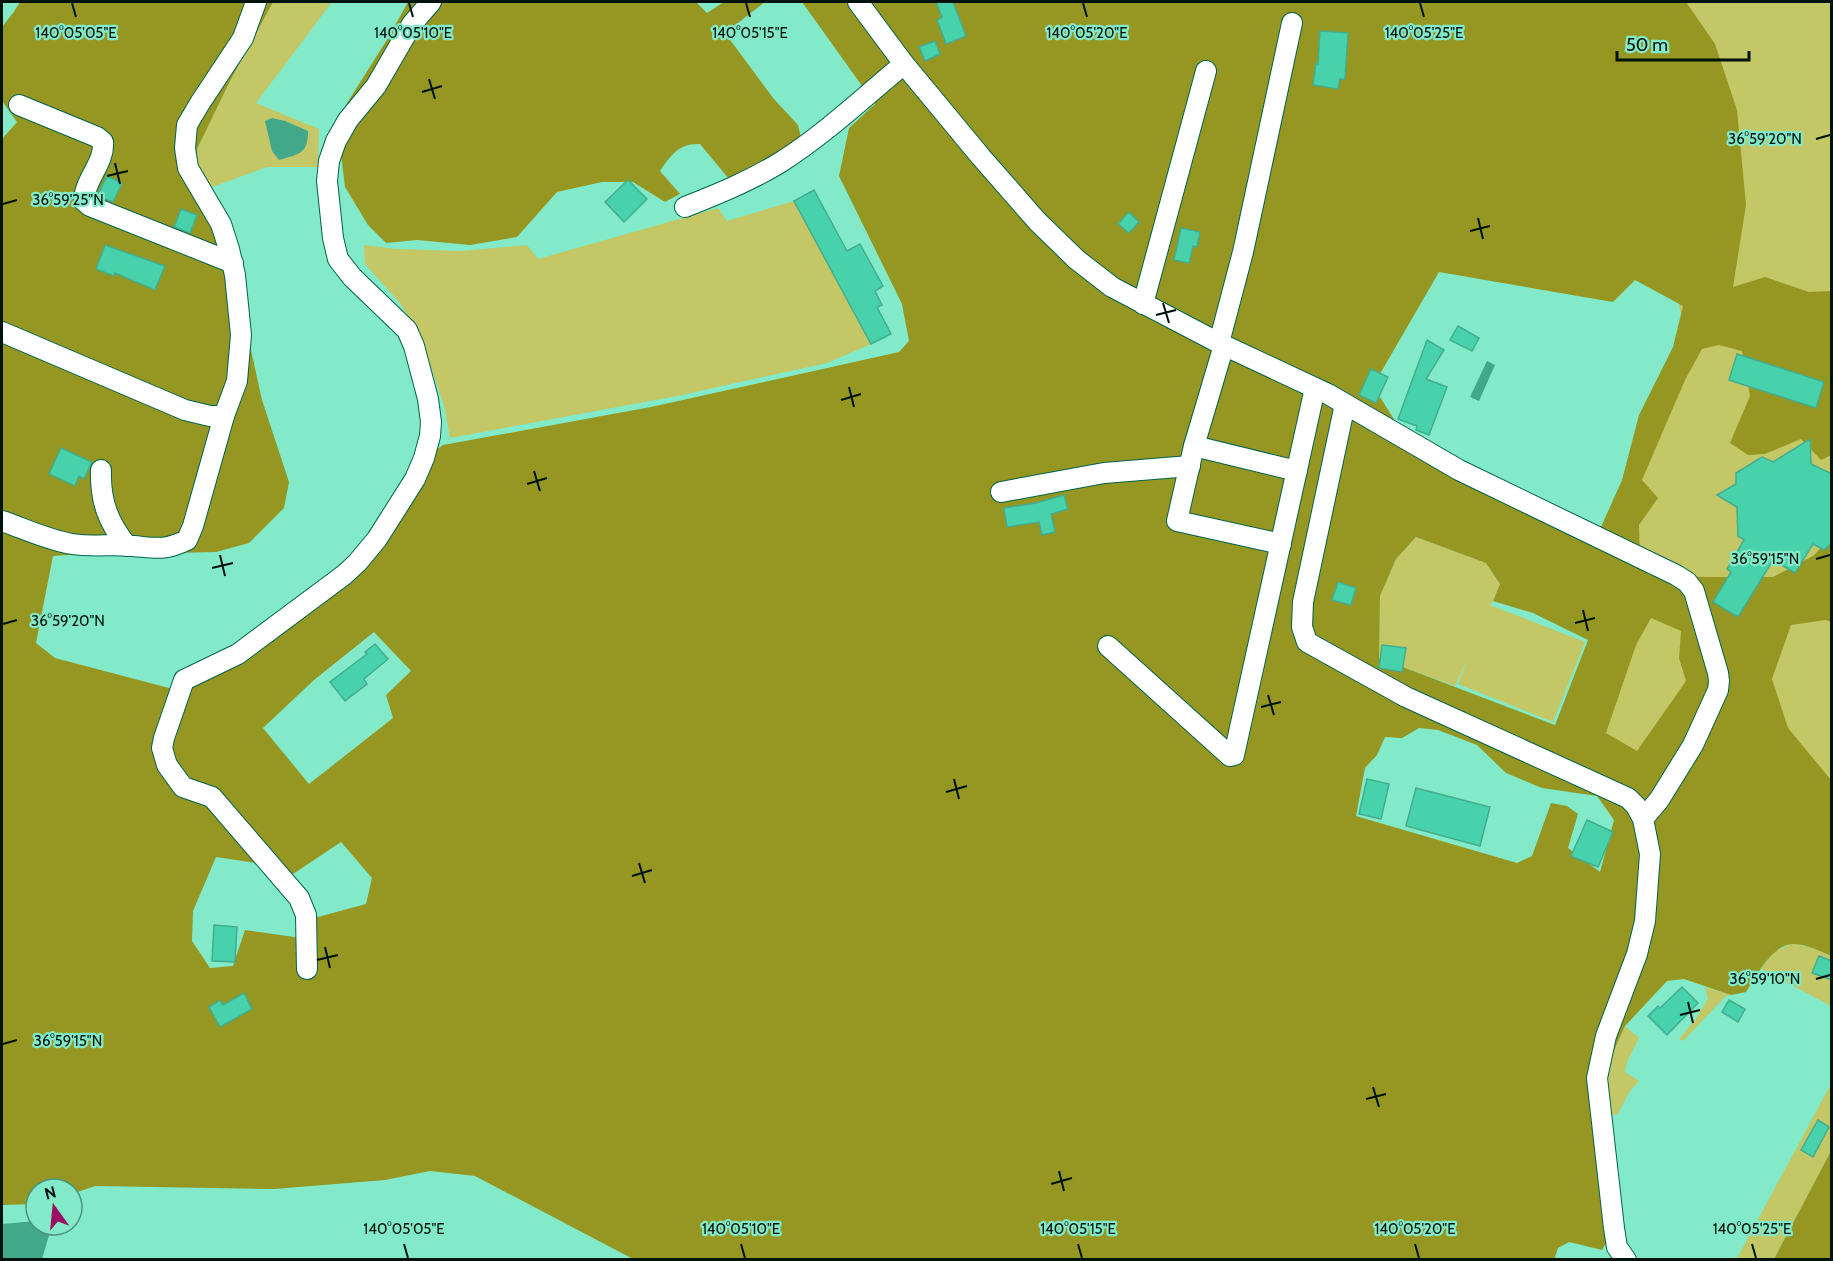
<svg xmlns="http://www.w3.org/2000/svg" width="1833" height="1261" font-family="Cabin,sans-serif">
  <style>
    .green { fill: #c3c765 }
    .forest { fill: #959722; fill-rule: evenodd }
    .water { fill: #41a88a }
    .building { fill: #47d2ac; stroke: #42ae8f; stroke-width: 1.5 }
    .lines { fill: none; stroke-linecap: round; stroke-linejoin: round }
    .minor-casing { stroke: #00634d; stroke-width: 22 }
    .minor { stroke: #fff; stroke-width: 20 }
    .ticks { fill: none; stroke: #00120c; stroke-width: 2 }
    .ticks-label { font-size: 15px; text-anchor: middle; fill: #00120c; stroke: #82eac9; stroke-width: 4.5; stroke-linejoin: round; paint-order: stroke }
  </style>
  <rect width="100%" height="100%" fill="#82eac9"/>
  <g class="green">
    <polygon points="273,2 332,2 256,103 319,129 318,167 267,167 212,187 198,175 197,149 230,81"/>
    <polygon points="1610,2 1831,2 1831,886 1567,757 1617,521 1686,336"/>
    <polygon points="794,201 871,344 827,363 677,396 450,438 444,405 418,331 399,302 365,264 364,245 396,249 462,251 527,245 538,259 718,208 727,221"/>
    <polygon points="1416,537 1486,563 1500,584 1493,601 1490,605 1585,642 1553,722 1458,684 1468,657 1455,686 1379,658 1380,596 1396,559"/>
    <polygon points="1793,943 1816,949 1831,956 1831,1006 1761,969 1774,952"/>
    <polygon points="1705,987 1731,995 1726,996 1683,1041 1679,1039 1695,1020 1708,999"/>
    <polygon points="1625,1026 1639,1038 1627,1062 1625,1072 1639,1081 1630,1091 1617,1115 1609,1114 1602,1076"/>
    <polygon points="1831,1084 1831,1151 1774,1259 1736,1260"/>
  </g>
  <g class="forest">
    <path d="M 20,2 L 273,2 L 230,81 L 197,149 L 199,194 L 220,227 L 249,341 L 262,400 L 289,482 L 284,508 L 249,543 L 216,552 L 172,553 L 140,550 L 53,556 L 36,643 L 55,658 L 169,688 L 219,672 L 336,588 L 432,453 L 443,445 L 651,407 L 899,352 L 909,341 L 902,304 L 839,176 L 849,128 L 875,104 L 802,2 L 1686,2 L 1715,44 L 1737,110 L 1746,205 L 1733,287 L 1765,277 L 1809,292 L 1831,291 L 1831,455 L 1821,460 L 1801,439 L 1765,454 L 1748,455 L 1730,443 L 1750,396 L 1742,351 L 1719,345 L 1702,349 L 1685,380 L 1642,480 L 1658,498 L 1639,525 L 1640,562 L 1649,575 L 1707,577 L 1773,577 L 1813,556 L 1831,538 L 1831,622 L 1826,620 L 1791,625 L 1772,679 L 1788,728 L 1831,780 L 1831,956 C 1820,951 1808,945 1795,944 C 1773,942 1756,977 1746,992 L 1731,995 L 1684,979 L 1667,981 L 1625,1026 L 1595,1092 L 1606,1243 L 1602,1250 L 1569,1242 L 1558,1248 L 1554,1260 L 633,1259 L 475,1176 L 430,1171 L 385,1180 L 274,1189 L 95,1186 L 72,1194 L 72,1189 L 36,1189 L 36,1204 L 2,1205 L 2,139 L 17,122 L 2,101 L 2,27 L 13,13 ZM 1439,272 L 1613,302 L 1635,280 L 1683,306 L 1673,347 L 1639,415 L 1622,480 L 1601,527 L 1450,454 L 1397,424 L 1373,386 ZM 1416,537 L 1486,563 L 1500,584 L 1493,601 L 1533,613 L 1588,640 L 1555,725 L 1379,658 L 1380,596 L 1396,559 ZM 1651,618 L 1681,631 L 1679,658 L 1686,681 L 1637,751 L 1606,733 L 1636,645 ZM 374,632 L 411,671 L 386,695 L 393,718 L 309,784 L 263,728 L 314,680 ZM 1419,728 L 1438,730 L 1477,745 L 1506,773 L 1542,788 L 1597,796 L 1614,820 L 1600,872 L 1568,848 L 1578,814 L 1567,806 L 1551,803 L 1532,856 L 1517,863 L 1356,816 L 1365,768 L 1377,755 L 1385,737 L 1402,738 ZM 341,842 L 372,878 L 366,904 L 314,918 L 301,938 L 245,930 L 233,966 L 210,968 L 192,941 L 193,911 L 216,857 L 262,864 L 290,876 Z"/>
    <path d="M 408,2 L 696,2 L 707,13 L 724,2 L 765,2 L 725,33 L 773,98 L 798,125 L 801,138 L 756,168 L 729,179 L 700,144 C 679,143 671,155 660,171 L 680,194 L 665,202 L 633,182 L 602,182 L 557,192 L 517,237 L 470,245 L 417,240 L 386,243 L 368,225 L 345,187 L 341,154 L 347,103 L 388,38 Z"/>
    <polygon points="1831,1151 1831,1259 1774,1259"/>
  </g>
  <g class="water">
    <path d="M 272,118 L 285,121 L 308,131 C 308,154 299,154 279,160 L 272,151 L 265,121 Z"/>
    <polygon points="1487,361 1495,365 1479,401 1470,397"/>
    <polygon points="36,1221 36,1225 52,1225 42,1259 2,1259 2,1224"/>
  </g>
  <g class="building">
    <polygon points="936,2 953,2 966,36 946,44 937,20 942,17"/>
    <polygon points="1320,31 1348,33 1345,79 1340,79 1338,89 1313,85 1316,63 1318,64"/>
    <polygon points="935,41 940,54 925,61 919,47"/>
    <polygon points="107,176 122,183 113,202 97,196"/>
    <polygon points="628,180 647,199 624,222 605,202"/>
    <polygon points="814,190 847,251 860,244 883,286 875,291 882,305 877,307 891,334 871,344 794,201"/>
    <polygon points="181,209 197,215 190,233 174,227"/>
    <polygon points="1129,212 1139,222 1129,233 1118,224"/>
    <polygon points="1181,228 1200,232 1197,247 1193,246 1189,263 1174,260"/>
    <polygon points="105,245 165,266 155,290 115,273 114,276 96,269"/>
    <polygon points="1458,326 1479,338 1472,351 1450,340"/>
    <polygon points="1427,340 1444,350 1426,379 1447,387 1429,435 1416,430 1417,426 1398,419"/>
    <polygon points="1737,354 1824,382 1816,408 1729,380"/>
    <polygon points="1371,369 1388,377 1376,403 1359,395"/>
    <polygon points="1810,439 1811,464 1832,474 1832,543 1824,550 1813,544 1795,573 1773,560 1738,617 1713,602 1731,572 1727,569 1744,540 1738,536 1737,507 1717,495 1736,484 1736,473 1762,457 1773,462"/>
    <polygon points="61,448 92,462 84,479 79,476 75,486 49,474"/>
    <polygon points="1064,495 1068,509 1051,514 1055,532 1042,535 1039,522 1007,527 1004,508 1036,503"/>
    <polygon points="1338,582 1356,588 1351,605 1332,600"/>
    <polygon points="375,644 388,659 364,679 367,684 345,701 330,682 367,654 365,652"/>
    <polygon points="1382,645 1406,648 1402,672 1379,668"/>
    <polygon points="1367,779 1389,784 1381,819 1359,814"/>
    <polygon points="1416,788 1490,807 1480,846 1406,826"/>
    <polygon points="1587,820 1613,832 1598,867 1571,856"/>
    <polygon points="214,925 237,927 235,962 212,961"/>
    <polygon points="1819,956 1832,961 1832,980 1812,973"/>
    <polygon points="1682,987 1698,1003 1667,1035 1648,1016 1658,1006 1660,1008"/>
    <polygon points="244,993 252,1009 220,1027 209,1007 220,1000 223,1005"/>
    <polygon points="1729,1000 1745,1009 1738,1022 1722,1012"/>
    <polygon points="1818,1120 1829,1127 1813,1157 1801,1150"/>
  </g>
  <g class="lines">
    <defs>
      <g id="minor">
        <polyline points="858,2 904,64 981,157 1037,221 1076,259 1112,287 1219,343 1328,394 1459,470 1676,575 1687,582 1694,591 1718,673 1719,681 1718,690 1693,745 1659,800 1643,819"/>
        <path d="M 19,105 L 97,137 L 103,142 C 105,163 84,180 84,201 L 90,206 L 233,263"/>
        <path d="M 685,207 C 718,194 750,181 781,162 C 825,134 864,97 904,64"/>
        <polyline points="1143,304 1206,71"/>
        <polyline points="2,332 185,410 210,416 224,416"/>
        <polyline points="1219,343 1243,252 1292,23"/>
        <polyline points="1224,345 1194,446 1177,521 1281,544"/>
        <polyline points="1345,404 1303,602 1302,627 1307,642 1406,697 1628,798 1636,806 1643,819 1650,854 1645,921 1637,954 1606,1036 1597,1078 1614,1228 1617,1247 1626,1260"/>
        <polyline points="1194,446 1297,471"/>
        <path d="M 101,470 C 100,501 108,522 127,546"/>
        <polyline points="1001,492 1104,473 1190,466"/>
        <path d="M 2,521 C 25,529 48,540 72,544 C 92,547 113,544 133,546 C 157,548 164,551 187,540 L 193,526 L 224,416 L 237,381 L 241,335 L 235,275 L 229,249 L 221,224 L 188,168 L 185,148 L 187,125 L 200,103 L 243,38 L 256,2"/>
        <polyline points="1108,646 1230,756 1234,755 1315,388"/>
        <polyline points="307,969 306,915 299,898 212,797 183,787 167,765 162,748 164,738 184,680 238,654 344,575 357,563 377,539 415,479 424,458 430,436 431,422 428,399 414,346 407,330 352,277 338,259 333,238 327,181 329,161 336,141 348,120 376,86 412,24 431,2"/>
      </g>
    </defs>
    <use href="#minor" class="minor-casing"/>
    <use href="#minor" class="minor"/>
  </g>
  <path class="ticks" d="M 72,3 L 76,17M 409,3 L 413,17M 746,3 L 750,17M 1083,3 L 1087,17M 1420,3 L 1424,17M 429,79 L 435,99M 422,92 L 442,86M 1816,139 L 1830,135M 115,163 L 120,184M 107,176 L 128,171M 3,204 L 17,200M 1478,218 L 1483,239M 1470,231 L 1490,226M 1163,303 L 1169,323M 1156,315 L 1176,310M 849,387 L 854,407M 841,400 L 861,394M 534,471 L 540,491M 527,484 L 547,478M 220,555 L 225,576M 1816,559 L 1830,555M 212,568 L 233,563M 1583,610 L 1588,631M 1575,623 L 1595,618M 3,624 L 17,620M 1268,695 L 1274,715M 1261,707 L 1281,702M 954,779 L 959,799M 946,792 L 967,786M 639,863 L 645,883M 632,876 L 652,870M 325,947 L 330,968M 317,960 L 338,955M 1816,979 L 1830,975M 1688,1002 L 1693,1023M 1680,1015 L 1700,1010M 3,1044 L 17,1040M 1373,1087 L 1379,1107M 1366,1099 L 1386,1094M 1059,1171 L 1064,1191M 1051,1184 L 1072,1178M 404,1244 L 408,1258M 741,1244 L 745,1258M 1078,1244 L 1082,1258M 1415,1244 L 1419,1258M 1752,1244 L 1756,1258"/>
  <g class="ticks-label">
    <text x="76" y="38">140°05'05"E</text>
    <text x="413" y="38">140°05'10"E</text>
    <text x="1087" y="38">140°05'20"E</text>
    <text x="1424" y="38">140°05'25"E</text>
    <text x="750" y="38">140°05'15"E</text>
    <text x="1765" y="144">36°59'20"N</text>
    <text x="68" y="205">36°59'25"N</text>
    <text x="1765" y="564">36°59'15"N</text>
    <text x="68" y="626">36°59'20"N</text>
    <text x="1765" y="984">36°59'10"N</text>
    <text x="68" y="1046">36°59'15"N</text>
    <text x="404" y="1234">140°05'05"E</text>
    <text x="741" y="1234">140°05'10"E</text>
    <text x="1078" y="1234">140°05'15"E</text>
    <text x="1415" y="1234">140°05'20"E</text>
    <text x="1752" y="1234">140°05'25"E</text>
  </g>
  <rect width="1833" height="1261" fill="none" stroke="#00120c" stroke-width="6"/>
  <g transform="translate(54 1207) rotate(345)"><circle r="28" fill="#82eac9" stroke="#4e947d" stroke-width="1.5"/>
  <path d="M0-4.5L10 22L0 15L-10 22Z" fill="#9a1164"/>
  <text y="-9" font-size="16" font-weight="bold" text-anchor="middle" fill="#00120c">N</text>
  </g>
  <path d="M1617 51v9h132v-9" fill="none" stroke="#00120c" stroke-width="3"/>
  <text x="1626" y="51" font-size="18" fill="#00120c" stroke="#82eac9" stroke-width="4.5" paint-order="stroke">50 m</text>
</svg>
